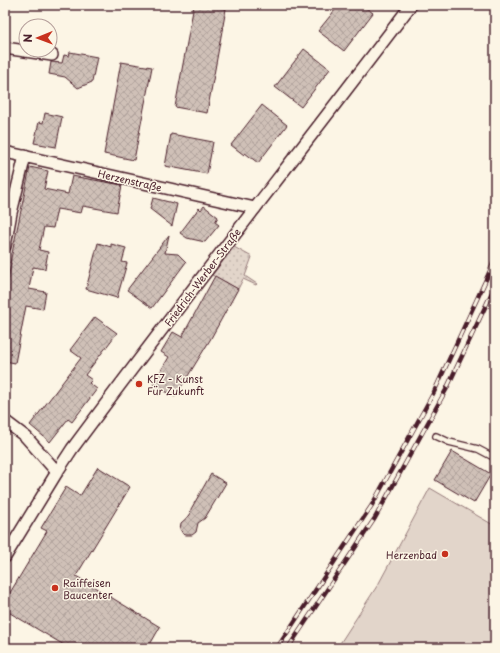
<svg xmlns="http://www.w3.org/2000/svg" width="500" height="653" font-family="'Playpen Sans',sans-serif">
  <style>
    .grass { fill: url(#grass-dots); stroke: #967a7a }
    .garden { fill: #e2d5ca; stroke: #967a7a }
    .building { fill: url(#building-cross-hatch); stroke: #4a1f2b }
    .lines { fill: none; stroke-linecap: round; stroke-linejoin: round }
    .service-casing { stroke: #4a1f2b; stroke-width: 8 }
    .minor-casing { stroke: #4a1f2b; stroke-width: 14 }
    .service { stroke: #fcf5e5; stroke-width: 5.5 }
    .minor { stroke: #fcf5e5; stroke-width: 11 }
    .rail-casing { stroke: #4a1f2b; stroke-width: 4.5 }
    .rail { stroke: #fcf5e5; stroke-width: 3; stroke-dasharray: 9; stroke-linecap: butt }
    .poi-dot { fill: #c8321e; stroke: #fcf5e5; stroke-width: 1.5 }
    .labels { text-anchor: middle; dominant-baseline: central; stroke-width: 3; stroke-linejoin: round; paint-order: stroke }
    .street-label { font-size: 10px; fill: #4a1f2b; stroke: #fcf5e5 }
    .poi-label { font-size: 10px; fill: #4a1f2b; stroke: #fcf5e5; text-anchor: start }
  </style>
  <defs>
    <pattern id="grass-dots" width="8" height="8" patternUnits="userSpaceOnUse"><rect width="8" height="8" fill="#e2d5ca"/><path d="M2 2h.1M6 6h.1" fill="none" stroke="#c3b6ae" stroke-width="1.8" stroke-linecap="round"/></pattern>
    <pattern id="building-cross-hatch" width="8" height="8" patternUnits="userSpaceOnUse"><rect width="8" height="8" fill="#cfc0b7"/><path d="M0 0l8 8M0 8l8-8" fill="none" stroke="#b3a59e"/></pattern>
  </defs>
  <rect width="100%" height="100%" fill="#fcf5e5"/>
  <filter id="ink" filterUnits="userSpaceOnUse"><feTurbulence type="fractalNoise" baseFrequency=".025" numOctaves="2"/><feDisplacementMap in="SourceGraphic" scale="8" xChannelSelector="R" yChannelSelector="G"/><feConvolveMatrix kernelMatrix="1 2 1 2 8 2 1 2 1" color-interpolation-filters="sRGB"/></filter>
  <g filter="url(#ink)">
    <polygon class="grass" points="234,247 252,257 245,276 257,284 256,285 243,279 238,289 212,275"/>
    <polygon class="garden" points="430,488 495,526 495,648 337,648 379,583"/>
    <g class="building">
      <polygon points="194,5 207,5 226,9 207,113 175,107"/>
      <polygon points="339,5 362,5 373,13 344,51 318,31"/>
      <polygon points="304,49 330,69 301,107 275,87"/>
      <polygon points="70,52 97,57 92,82 78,88 65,77 49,74 51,62 62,63 64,55 69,56"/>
      <polygon points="121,62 152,67 134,160 104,154"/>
      <polygon points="262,105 287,125 258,163 245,153 244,155 231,145"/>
      <polygon points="45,113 62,117 56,147 34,143 39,122 43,123"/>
      <polygon points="171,134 213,142 207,174 165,166"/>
      <polygon points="30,167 48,171 44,189 68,194 72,176 122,185 117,212 83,206 81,213 57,209 53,228 44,227 39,250 48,252 45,269 33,267 29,289 46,292 43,309 26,306 15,363 5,361 5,297 11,263 10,263"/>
      <polygon points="153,198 177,204 172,226 150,209"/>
      <polygon points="204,206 218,217 215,222 219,225 205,242 187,238 180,233 199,208 201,210"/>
      <polygon points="169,235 165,253 178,254 186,262 152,308 127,290"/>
      <polygon points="98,243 111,247 111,244 126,248 122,262 127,263 117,298 86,289"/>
      <polygon points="215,276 238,289 210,340 175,397 153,384 169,357 161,352 173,332 182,337"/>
      <polygon points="95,317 117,333 85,375 92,380 89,383 97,389 72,422 68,419 50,442 30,425 81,358 70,350"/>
      <polygon points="452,451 491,474 474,503 435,480"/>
      <polygon points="98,467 130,487 76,576 160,627 148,648 69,648 5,610 5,601 47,531 41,528 66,487 80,496"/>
      <polygon points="211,474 226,483 205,518 198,523 196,532 192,535 186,535 183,534 180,529 181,523 190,515 191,509"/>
    </g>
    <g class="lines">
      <defs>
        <polyline id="service" points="436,436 449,442 478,449 495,458"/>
        <g id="minor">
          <polyline points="5,48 52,55"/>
          <polyline points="5,152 255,208"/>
          <polyline points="5,246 11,213 25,156"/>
          <polyline points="5,421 26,437 57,472"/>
          <path d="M 5,557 L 57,472 L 72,449 C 183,299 299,153 411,5"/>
        </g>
      </defs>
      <use href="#service" class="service-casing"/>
      <use href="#minor" class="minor-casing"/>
      <use href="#service" class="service"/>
      <use href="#minor" class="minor"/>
      <defs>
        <g id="rail">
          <polyline points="277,648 372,505 434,392 495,260"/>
          <polyline points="288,648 375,518 446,390 495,286"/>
        </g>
      </defs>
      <use href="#rail" class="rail-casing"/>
      <use href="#rail" class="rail"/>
    </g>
  </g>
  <g class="poi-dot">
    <circle cx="139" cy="384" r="4"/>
    <circle cx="445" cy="554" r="4"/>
    <circle cx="55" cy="588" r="4"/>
  </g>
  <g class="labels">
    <g class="street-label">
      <text transform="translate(130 180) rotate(13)">Herzenstraße</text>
      <text transform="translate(202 277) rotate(-53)">Friedrich-Werber-Straße</text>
    </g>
    <g class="poi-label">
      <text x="147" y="378">KFZ - Kunst<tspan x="147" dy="12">Für Zukunft</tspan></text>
      <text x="437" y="554" text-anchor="end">Herzenbad</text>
      <text x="63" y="582">Raiffeisen<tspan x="63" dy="12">Baucenter</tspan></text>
    </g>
  </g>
  <rect width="500" height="653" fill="none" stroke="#fcf5e5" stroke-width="20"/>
  <rect x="10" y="10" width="480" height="633" fill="none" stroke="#4a1f2b" stroke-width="1.5" filter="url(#ink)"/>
  <g transform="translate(38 38) rotate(269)"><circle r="19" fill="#fcf5e5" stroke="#b59f9b"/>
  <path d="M0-3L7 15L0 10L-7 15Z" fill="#c8321e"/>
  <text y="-6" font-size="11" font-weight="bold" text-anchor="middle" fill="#4a1f2b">N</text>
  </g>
</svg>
